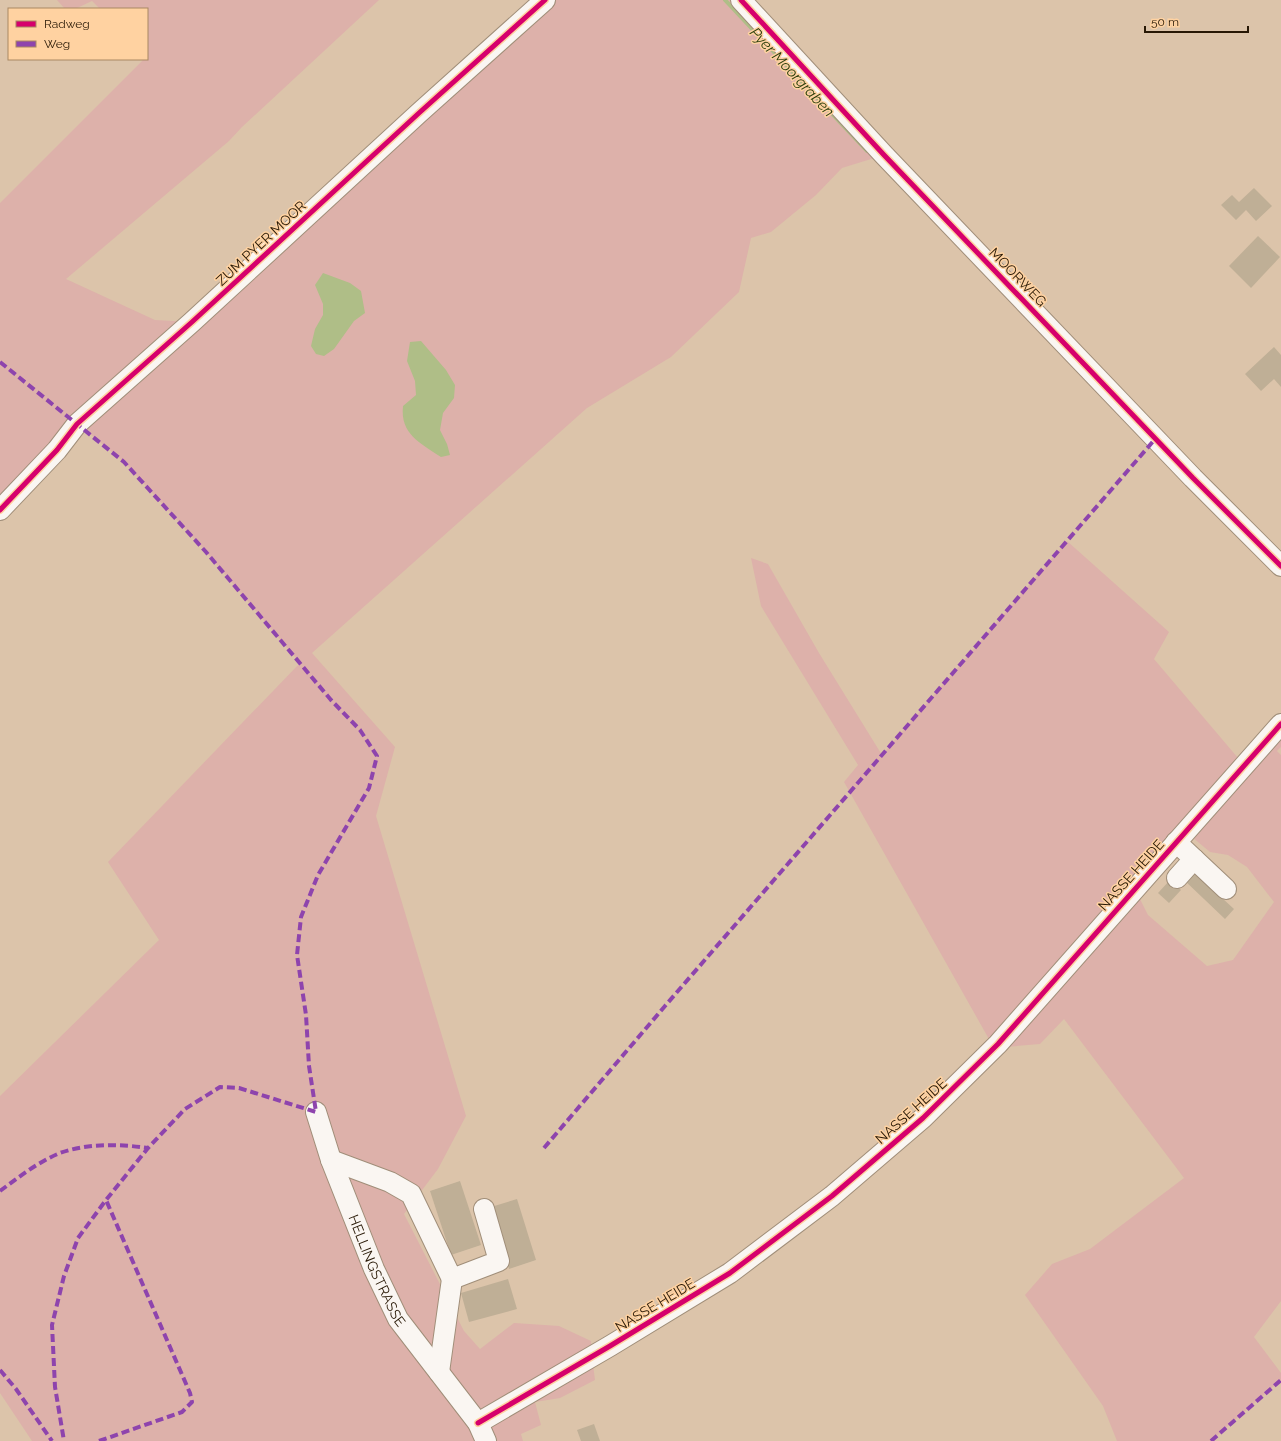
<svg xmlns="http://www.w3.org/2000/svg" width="1281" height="1441" font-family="Raleway,sans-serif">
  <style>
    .green { fill: #ddb1aa; fill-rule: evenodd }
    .water { fill: #afbe87 }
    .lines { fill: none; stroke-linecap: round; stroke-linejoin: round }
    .stream { stroke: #afbe87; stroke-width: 4 }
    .building { fill: #bfaf96 }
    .minor-casing { stroke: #a08e79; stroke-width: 22 }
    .minor { stroke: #faf6f2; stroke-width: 20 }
    .quiet { stroke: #8e44ad; stroke-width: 4; stroke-dasharray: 8 4; stroke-linecap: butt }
    .cycleway-casing { stroke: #ffd2a1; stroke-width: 8 }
    .cycleway { stroke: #d6006c; stroke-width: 5 }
    .labels { text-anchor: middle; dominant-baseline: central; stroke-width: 3; stroke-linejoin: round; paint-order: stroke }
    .street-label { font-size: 14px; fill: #281805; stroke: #ffd2a1 }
    .water-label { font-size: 15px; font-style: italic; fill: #2a3e0c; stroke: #ffd2a1 }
  </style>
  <rect width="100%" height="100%" fill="#dcc4aa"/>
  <g class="green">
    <polygon points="57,0 379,0 242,127 229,141 66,279 155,320 192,322 545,0 741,0 884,155 842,168 816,195 771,232 751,238 739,292 671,357 587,408 312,653 395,747 376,816 466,1116 438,1169 404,1214 464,1331 480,1349 514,1323 559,1326 591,1341 592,1357 595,1380 560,1398 535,1402 541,1425 521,1434 523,1441 32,1441 0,1393 0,1096 159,940 108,862 300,663 206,552 124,462 78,424 0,510 0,203 144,59 147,59 147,9 100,9 92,1 75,9 65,9"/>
    <path d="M 1067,541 L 1169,632 L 1154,659 L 1244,765 L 1281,724 L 1281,747 L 1277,751 L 1281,755 L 1281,1301 L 1254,1337 L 1281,1373 L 1281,1380 L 1211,1441 L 1117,1441 L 1103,1406 L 1025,1295 L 1052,1264 L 1090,1249 L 1184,1178 L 1064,1019 L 1040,1044 L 994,1048 L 844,782 L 858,765 L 761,606 L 751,558 L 768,564 L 819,653 L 882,755 ZM 1186,832 L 1210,852 L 1228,855 L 1247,867 L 1274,902 L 1233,960 L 1207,966 L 1148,915 L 1135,889 Z"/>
  </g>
  <g class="water">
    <polygon points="323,273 350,283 361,291 365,313 354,321 334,349 324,356 316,354 311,346 315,329 323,315 323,304 315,285"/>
    <path d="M 421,341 L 446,370 L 455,385 L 454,398 L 443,413 L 440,430 L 447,444 L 450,455 L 441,457 C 420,443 400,434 403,406 L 416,395 L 415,381 L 407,361 L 410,342 Z"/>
  </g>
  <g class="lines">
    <polyline class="stream" points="725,0 867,151"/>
  </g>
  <g class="building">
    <polygon points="1254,188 1272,206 1256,221 1246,210 1236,220 1221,205 1232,195 1239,202"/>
    <polygon points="1258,236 1280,257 1251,288 1229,266"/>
    <polygon points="1274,347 1281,355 1281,387 1274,379 1261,391 1245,374"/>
    <polygon points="1196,865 1222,898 1234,909 1225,919 1183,879"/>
    <polygon points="1170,880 1181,890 1169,903 1158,893"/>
    <polygon points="460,1181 481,1245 451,1255 430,1191"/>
    <polygon points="517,1199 536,1260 509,1269 491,1207"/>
    <polygon points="508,1279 517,1309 469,1322 461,1293"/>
    <polygon points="594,1424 600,1441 581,1441 577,1430"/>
  </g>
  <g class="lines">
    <defs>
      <g id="minor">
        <polyline points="741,0 884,155 1193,478 1281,566"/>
        <polyline points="0,510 57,450 77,424 192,322 419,113 545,0"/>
        <polyline points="1176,842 1226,889"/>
        <polyline points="1177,878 1194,859"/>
        <path id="s1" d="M 316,1112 L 331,1160 L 374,1269 L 398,1319 L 478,1423 L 486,1441"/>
        <polyline points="331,1160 390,1182 411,1194 452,1279 499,1261 484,1209"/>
        <polyline points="439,1372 452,1279"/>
        <polyline points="478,1423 610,1346 730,1273 832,1196 923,1118 998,1044 1281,724"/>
      </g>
    </defs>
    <use href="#minor" class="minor-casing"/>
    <use href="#minor" class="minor"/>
    <g class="quiet">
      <polyline points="0,362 124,462 206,552 331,700 360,730 377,756 369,788 318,875 301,917 297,955 306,1015 309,1066 316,1112 239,1088 220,1087 185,1109 148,1148 106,1200 78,1238 64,1276 52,1325 55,1387 64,1441"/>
      <polyline points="544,1148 665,1006 1156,438"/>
      <path d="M 0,1191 C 19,1177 38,1162 60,1153 C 88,1143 120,1144 148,1148"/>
      <polyline points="0,1370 16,1389 52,1441"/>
      <polyline points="99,1441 182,1412 192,1402 190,1393 106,1200"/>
      <polyline points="1211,1441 1281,1380"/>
    </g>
    <defs>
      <g id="cycleway">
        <polyline points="741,0 884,155 1193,478 1281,566"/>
        <polyline points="0,510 57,450 77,424 192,322 419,113 545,0"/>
        <polyline points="478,1423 610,1346 730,1273 832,1196 923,1118 998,1044 1281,724"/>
      </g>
    </defs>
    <use href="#cycleway" class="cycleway-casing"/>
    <use href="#cycleway" class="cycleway"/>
  </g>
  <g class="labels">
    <g class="street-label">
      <text transform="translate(261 243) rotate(-43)">ZUM PYER MOOR</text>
      <text transform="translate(1018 277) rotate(46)">MOORWEG</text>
      <text transform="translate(1131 875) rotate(-48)">NASSE HEIDE</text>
      <text transform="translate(911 1111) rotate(-42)">NASSE HEIDE</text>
      <text stroke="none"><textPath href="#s1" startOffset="170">HELLINGSTRASSE</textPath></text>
      <text transform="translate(655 1305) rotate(-31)">NASSE HEIDE</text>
    </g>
    <g class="water-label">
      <text transform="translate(792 72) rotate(47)">Pyer Moorgraben</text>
    </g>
  </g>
  <rect x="8" y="8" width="140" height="52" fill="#ffd2a1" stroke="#a98863"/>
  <rect x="16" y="21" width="20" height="6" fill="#d6006c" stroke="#a98863"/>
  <text x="44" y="28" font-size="12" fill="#281805">Radweg</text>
  <rect x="16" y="41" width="20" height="6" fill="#8e44ad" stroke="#a98863"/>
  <text x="44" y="48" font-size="12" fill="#281805">Weg</text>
  <path d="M1145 26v6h103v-6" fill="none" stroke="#281805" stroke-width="2"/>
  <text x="1151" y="26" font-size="12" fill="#281805" stroke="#ffd2a1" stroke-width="3" paint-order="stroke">50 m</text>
</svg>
